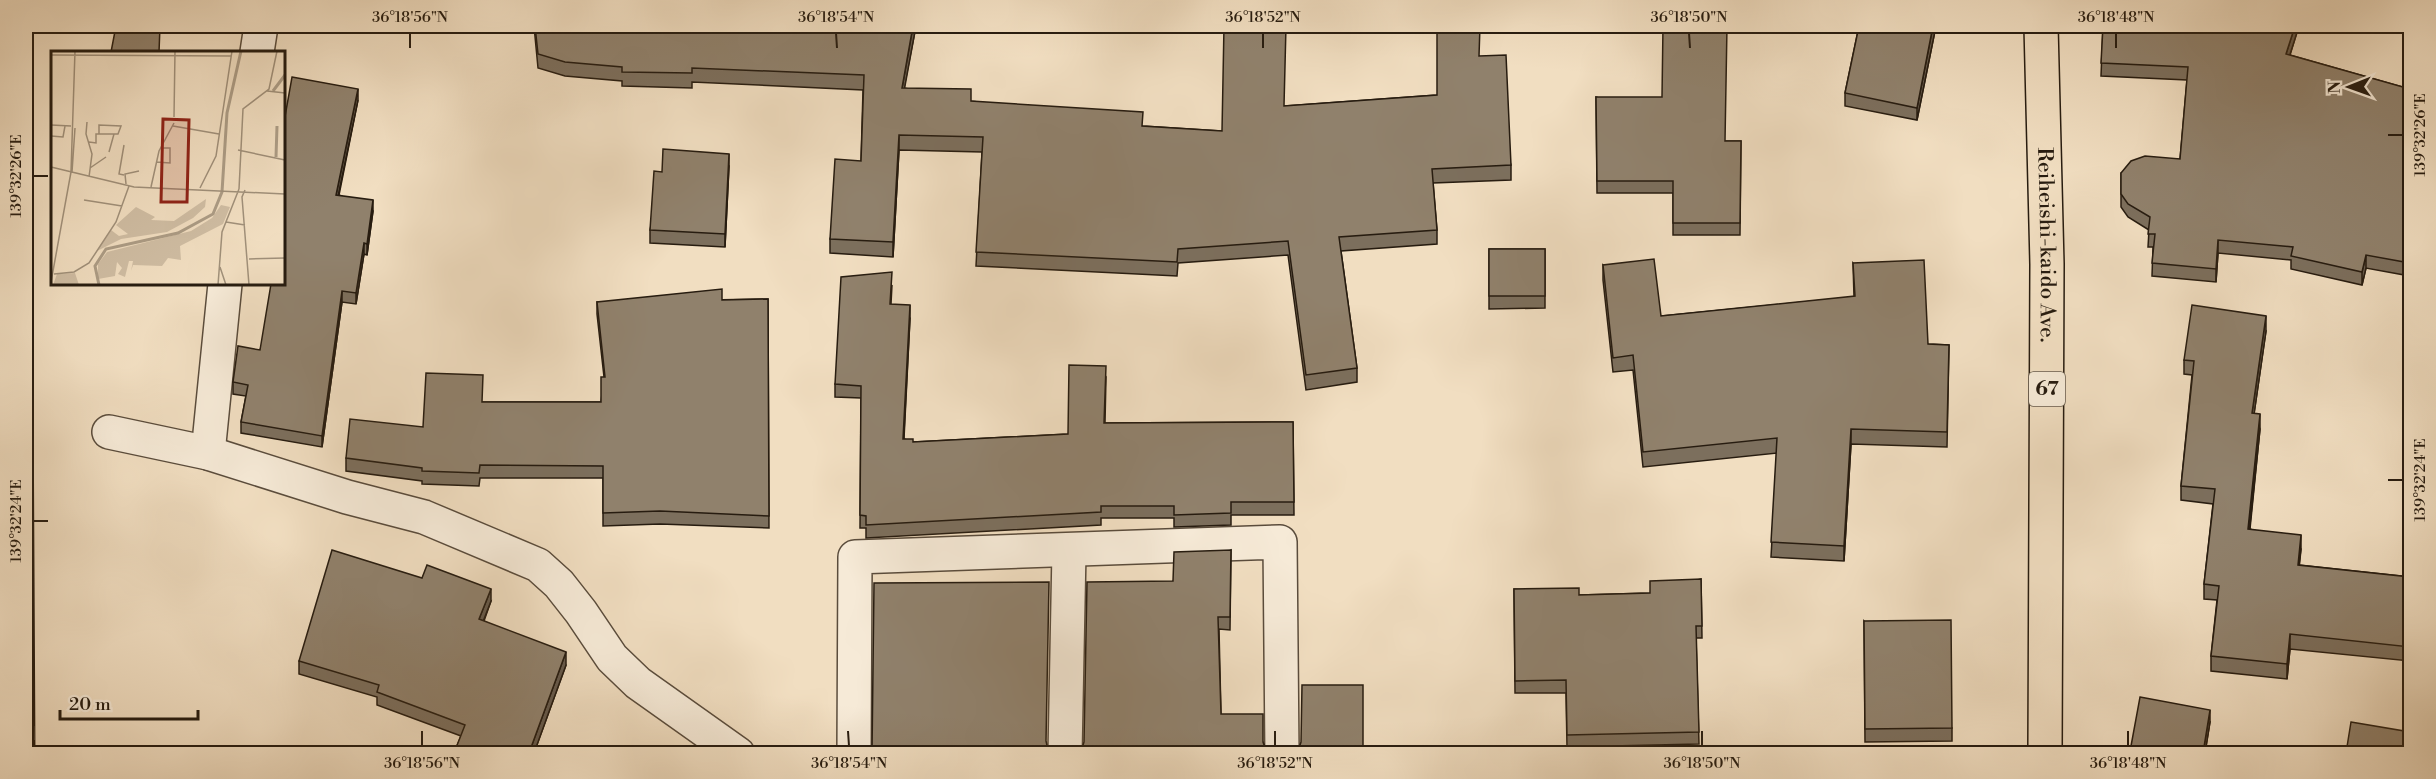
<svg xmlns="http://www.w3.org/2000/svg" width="2436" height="779" font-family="'Libre Bodoni',serif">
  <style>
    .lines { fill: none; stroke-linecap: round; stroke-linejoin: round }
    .minor-casing { stroke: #5a4c3c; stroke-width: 36 }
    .primary-casing { stroke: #271c10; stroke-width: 36 }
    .minor { stroke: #f6ead7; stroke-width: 33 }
    .primary { stroke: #f1dec1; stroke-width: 33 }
    .rail-casing { stroke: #271c10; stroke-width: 7 }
    .rail { stroke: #f6ead7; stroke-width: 4.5; stroke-dasharray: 14; stroke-linecap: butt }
    .wall { fill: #7c6f5d; stroke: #271c10; stroke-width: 1.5 }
    .shaded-wall { fill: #655a4c; stroke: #271c10; stroke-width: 1.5 }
    .building { fill: #90816c; stroke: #271c10; stroke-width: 1.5 }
    .ticks { fill: none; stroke: #271c10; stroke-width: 2 }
    .labels { text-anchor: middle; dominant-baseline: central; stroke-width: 4.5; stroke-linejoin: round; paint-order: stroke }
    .shield { fill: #f6ead7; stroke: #655a4c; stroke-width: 1.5 }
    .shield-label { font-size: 20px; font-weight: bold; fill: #271c10 }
    .street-label { font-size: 21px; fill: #271c10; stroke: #f6ead7 }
    .inset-river { fill: none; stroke: #ac9c85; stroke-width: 3 }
    .inset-road { fill: none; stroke: #a0907a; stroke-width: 1.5 }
    .view { fill: #8f2418; fill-opacity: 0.15; stroke: #8f2418; stroke-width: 3 }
    .inset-edge { fill: none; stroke: #271c10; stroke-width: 3 }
    .neatline { fill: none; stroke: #271c10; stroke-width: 2 }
    .ticks-label { font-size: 15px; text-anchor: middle; fill: #271c10 }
  </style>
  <rect width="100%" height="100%" fill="#f1dec1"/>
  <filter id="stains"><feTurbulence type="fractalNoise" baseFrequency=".00333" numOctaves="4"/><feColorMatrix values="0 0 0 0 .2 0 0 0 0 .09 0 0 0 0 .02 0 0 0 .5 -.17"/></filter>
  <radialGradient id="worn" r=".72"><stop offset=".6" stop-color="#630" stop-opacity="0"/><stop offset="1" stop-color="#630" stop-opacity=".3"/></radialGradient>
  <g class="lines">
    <defs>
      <g id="minor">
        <polyline points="257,52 261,26"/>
        <polyline points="109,432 208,453 347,497 424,517 538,565 559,584 581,612 612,658 638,683 738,754"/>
        <polyline points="208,453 225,284"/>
        <polyline points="854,754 855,557 1280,542 1282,754"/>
        <polyline points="1065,754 1069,551"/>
      </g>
      <g id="primary">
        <path id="s1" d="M 2041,26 L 2047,264 L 2045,754"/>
      </g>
    </defs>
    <use href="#minor" class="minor-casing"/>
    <use href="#primary" class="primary-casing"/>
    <use href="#minor" class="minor"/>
    <use href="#primary" class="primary"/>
    <defs>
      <polyline id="rail" points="28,26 32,754"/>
    </defs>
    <use href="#rail" class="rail-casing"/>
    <use href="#rail" class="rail"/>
  </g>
  <g class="wall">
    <polygon points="534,26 916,26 904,88 971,101 1143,126 1222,131 1284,106 1437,95 1479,56 1511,165 1511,180 1433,183 1437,230 1437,244 1341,251 1357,368 1357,382 1306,390 1288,255 1178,263 1177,276 976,266 982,152 899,150 893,257 830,253 830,239 861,161 863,90 692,82 692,88 622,86 622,81 565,76 538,68"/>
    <polygon points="1859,26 1936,26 1917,120 1845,106 1845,93"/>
    <polygon points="2103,26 2299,26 2290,55 2410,89 2410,276 2366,268 2362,285 2291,269 2291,260 2218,253 2216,282 2152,276 2153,247 2148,247 2149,230 2128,217 2121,207 2121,173 2180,159 2187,80 2101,76"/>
    <polygon points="1596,97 1725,141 1741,141 1740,235 1673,235 1673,193 1597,193"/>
    <polygon points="358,100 339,195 373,211 367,255 364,254 356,304 342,302 322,447 241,433 241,422 246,396 233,394 233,382 260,350"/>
    <polygon points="729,166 725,247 650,243 650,230 662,172"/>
    <polygon points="1489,249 1545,249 1545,308 1489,309"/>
    <polygon points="1853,263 1928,344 1949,345 1947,447 1851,444 1844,561 1771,557 1777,453 1643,467 1633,370 1613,372 1603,280 1603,265 1661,316 1854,297"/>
    <polygon points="892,285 891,304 910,318 904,439 913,442 1068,434 1106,378 1105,423 1293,422 1294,515 1231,515 1231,525 1174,527 1174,518 1101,518 1101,525 866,538 866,528 860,528 861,398 835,397 835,384"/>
    <polygon points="768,299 769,528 660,524 603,526 603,478 480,478 479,486 422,484 422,481 346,471 346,458 423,427 483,402 601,402 604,377 597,314 597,302"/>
    <polygon points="2266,331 2254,414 2260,429 2250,529 2301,549 2299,565 2410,577 2410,661 2290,649 2287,679 2211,671 2211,656 2217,600 2204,599 2204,584 2213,504 2181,500 2181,486 2192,375 2184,374 2184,360"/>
    <polygon points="1231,550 1230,630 1219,629 1221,714 1263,742 1266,750 1081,752 1173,581"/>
    <polygon points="1701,579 1702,638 1696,638 1699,744 1567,747 1566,693 1515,693 1514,589 1579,595 1650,593"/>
    <polygon points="491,601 484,621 566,665 534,753 454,753 461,736 377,705 377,697 299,674 299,661"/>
    <polygon points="1864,621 1952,728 1952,741 1865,742"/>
    <polygon points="2210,722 2205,753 2131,753 2131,746"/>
  </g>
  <g class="shaded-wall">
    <polygon points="913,26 916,26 902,102 902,88"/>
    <polygon points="1933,26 1936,26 1917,120 1917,108"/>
    <polygon points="2295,26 2299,26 2286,67 2286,54"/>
    <polygon points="358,89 358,100 336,206 336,195"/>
    <polygon points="899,135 899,150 893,257 893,242"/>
    <polygon points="729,154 729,166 725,247 725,234"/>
    <polygon points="373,200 373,211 367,255 367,244"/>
    <polygon points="2218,240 2218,253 2216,282 2216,269"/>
    <polygon points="364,243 364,254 356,304 356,293"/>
    <polygon points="2366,255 2366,268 2362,285 2362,272"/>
    <polygon points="342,291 342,302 322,447 322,436"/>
    <polygon points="910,305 910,318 903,452 903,439"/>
    <polygon points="2266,316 2266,331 2252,428 2252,413"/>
    <polygon points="2260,414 2260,429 2248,544 2248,529"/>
    <polygon points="1851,429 1851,444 1844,561 1844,546"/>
    <polygon points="2301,535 2301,549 2298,580 2298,565"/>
    <polygon points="491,589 491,601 479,632 479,619"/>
    <polygon points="2290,634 2290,649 2287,679 2287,664"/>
    <polygon points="566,652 566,665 534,753 529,753"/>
    <polygon points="2210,710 2210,722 2205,753 2203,753"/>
  </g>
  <g class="building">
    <polygon points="116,26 160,26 159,52 111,52"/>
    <polygon points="535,26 913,26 902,88 971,89 971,101 1143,112 1142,126 1222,131 1224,26 1286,26 1284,106 1437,95 1437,26 1480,26 1479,56 1506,55 1511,165 1432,169 1437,230 1339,237 1357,368 1306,375 1288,241 1178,249 1177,262 976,252 983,137 899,135 893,242 830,239 835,159 861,161 864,75 692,68 692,73 622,72 622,67 565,62 538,54"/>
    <polygon points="1663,26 1727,26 1725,141 1741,141 1740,223 1673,223 1673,181 1597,181 1596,97 1662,97"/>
    <polygon points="1859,26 1933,26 1917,108 1845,93"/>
    <polygon points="2103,26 2295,26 2286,54 2410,89 2410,263 2366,255 2362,272 2291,256 2293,247 2218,240 2216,269 2152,263 2155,234 2148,234 2150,217 2128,204 2121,194 2121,173 2131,161 2145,156 2180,159 2188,67 2101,63"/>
    <polygon points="292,77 358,89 336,195 373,200 367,244 364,243 356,293 342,291 322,436 241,422 248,385 233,382 238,346 260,350 271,284 284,284 284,122"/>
    <polygon points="663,149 729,154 725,234 650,230 654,171 662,172"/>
    <rect x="1489" y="249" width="56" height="47"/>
    <polygon points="1654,259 1661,316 1855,296 1853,263 1924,260 1928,344 1949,345 1947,432 1851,429 1844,546 1771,542 1777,438 1643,452 1633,355 1613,358 1603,265"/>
    <polygon points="892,272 890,304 910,305 903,439 913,439 913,442 1068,434 1069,365 1106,366 1104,423 1293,422 1294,502 1231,502 1231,513 1174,515 1174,506 1101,506 1101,512 866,525 866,516 860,515 861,386 835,384 841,277"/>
    <polygon points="722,289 722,300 768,299 769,516 660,511 603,513 603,466 480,465 479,473 422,471 422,468 346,458 350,419 423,427 426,373 483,375 482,402 601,402 601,377 605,377 597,302"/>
    <polygon points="2192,305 2266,316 2252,413 2260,414 2248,529 2301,535 2298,565 2410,577 2410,647 2290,634 2287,664 2211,656 2219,586 2204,584 2215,489 2181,486 2194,361 2184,360"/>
    <polygon points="332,550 422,578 427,565 491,589 479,619 566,652 529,753 454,753 465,725 377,692 379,685 299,661"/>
    <polygon points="1231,550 1230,617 1218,617 1221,714 1263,714 1263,742 1266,750 1269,753 1079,753 1081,752 1084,742 1087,582 1173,581 1174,552"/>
    <polygon points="1701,579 1702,626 1696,626 1699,732 1567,735 1566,680 1515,681 1514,589 1579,588 1579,595 1650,593 1650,581"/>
    <polygon points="1049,582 1046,741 1048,750 1052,753 872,753 874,583"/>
    <polygon points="1951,620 1952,728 1865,729 1864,621"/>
    <polygon points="1302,685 1363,685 1363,753 1294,753 1298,751 1301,742"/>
    <polygon points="2140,697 2210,710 2203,753 2144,753 2145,749 2131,746"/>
    <polygon points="2351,722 2410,732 2410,753 2346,753"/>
  </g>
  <path class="ticks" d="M 410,33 L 410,48M 836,33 L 837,48M 1263,33 L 1263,48M 1689,33 L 1690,48M 2116,33 L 2116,48M 2388,135 L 2403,135M 33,176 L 48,176M 2388,480 L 2403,480M 33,521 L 48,521M 422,731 L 422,746M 848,731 L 849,746M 1275,731 L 1275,746M 1702,731 L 1702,746M 2128,731 L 2128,746"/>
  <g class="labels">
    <rect class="shield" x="2029" y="372" width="36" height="34" rx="4.5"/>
    <g class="shield-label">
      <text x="2047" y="389">67</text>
    </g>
    <g class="street-label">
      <text stroke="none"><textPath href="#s1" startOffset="219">Reiheishi-kaido Ave.</textPath></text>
    </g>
  </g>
  <g transform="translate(51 51)">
    <rect width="234" height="234" fill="#f1dec1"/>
    <path d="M 155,148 L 154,156 L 142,167 L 116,181 L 70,188 L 46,200 L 60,179 L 68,185 L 77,183 L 65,174 L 85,156 L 104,166 L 100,169 L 123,170 ZM 170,154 L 179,156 L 172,173 L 129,195 L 130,209 L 117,207 L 111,215 L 82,214 L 80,220 L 82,210 L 78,210 L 74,226 L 67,223 L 71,217 L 66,211 L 64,225 L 47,228 L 47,213 L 56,201 L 140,180 L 161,167 ZM 24,222 L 28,234 L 2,234 L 6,223 Z" fill="#cfbda3"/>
    <path class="inset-river" d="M 222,40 L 234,24M 225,106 L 226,75M 48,234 L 44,215 L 55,198 L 127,182 L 162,163 L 171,141 L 176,62 L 190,0"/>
    <path class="inset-road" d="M 0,4 L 180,5M 216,40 L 234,42M 123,66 L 124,0M 36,71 L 35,83 L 41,103 L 38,126M 0,74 L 20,75M 122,75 L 168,83M 0,85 L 12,86 L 14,75M 38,91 L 45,92 L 45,83 L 67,83 L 70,75 L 48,74 L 48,83M 73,94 L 68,123 L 73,124M 187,99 L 234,109M 58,101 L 63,83M 105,111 L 119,112 L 119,97 L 110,97M 0,116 L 83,136 L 234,143M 39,117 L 55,106M 20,121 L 24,0M 21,121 L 24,77M 75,133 L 74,123 L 88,120M 100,136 L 108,100 L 123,72M 149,137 L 165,105 L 181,0M 188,138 L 192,58 L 218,38 L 226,0M 194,139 L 191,146 L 198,234M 33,149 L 71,155M 175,171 L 194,174M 198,208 L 234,207M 169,216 L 175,234M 3,223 L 23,221 L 38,212 L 65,171 L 78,135M 0,231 L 20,121M 167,234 L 171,181 L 188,138"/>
    <path class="view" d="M 112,68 L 138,69 L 136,151 L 110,151 Z"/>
    <rect width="234" height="234" class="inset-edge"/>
  </g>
  <rect width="2436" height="779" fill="none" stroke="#f1dec1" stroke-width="66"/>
  <g transform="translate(2349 87) rotate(269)" stroke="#f6ead7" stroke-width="4.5" paint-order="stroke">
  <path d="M0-4.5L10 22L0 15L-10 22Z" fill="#271c10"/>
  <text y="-9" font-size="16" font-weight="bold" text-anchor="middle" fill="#271c10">N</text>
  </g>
  <path d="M60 710v9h138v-9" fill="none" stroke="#271c10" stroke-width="3"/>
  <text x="69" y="710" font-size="18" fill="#271c10" stroke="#f6ead7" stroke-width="4.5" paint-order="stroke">20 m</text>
  <rect x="33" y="33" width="2370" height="713" class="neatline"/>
  <g class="ticks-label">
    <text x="410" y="22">36°18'56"N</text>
    <text x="836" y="22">36°18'54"N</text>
    <text x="1263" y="22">36°18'52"N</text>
    <text x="1689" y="22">36°18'50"N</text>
    <text x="2116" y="22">36°18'48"N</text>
    <text transform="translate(2420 135) rotate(-90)" y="5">139°32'26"E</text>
    <text transform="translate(16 176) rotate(-90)" y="5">139°32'26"E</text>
    <text transform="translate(2420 480) rotate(-90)" y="5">139°32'24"E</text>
    <text transform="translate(16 521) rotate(-90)" y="5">139°32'24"E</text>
    <text x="422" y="768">36°18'56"N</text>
    <text x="849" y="768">36°18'54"N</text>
    <text x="1275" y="768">36°18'52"N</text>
    <text x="1702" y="768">36°18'50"N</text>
    <text x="2128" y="768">36°18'48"N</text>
  </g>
  <rect width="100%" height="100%" filter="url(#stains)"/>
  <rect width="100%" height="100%" fill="url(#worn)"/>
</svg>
